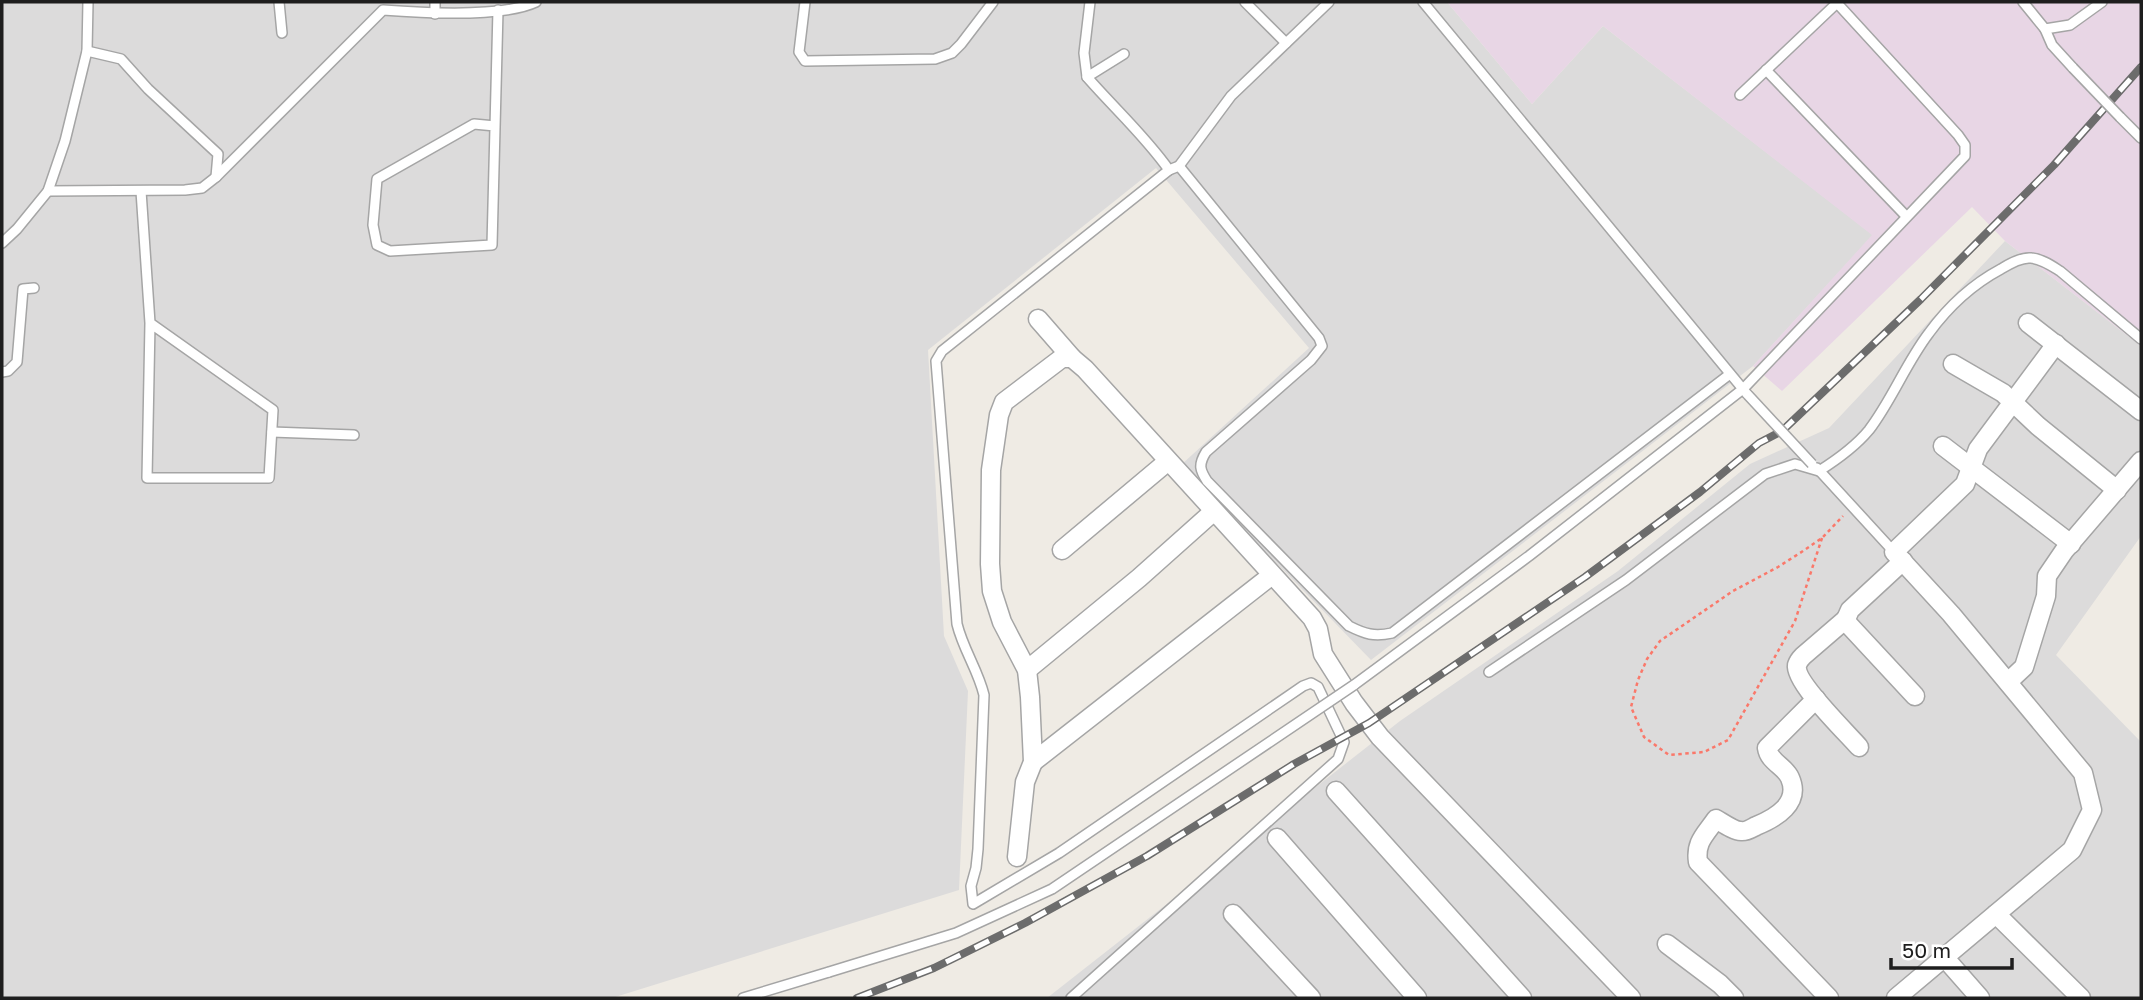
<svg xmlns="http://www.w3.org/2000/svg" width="2143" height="1000" font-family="'Golos Text',sans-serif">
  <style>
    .residential { fill: #dcdbdb }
    .industrial { fill: #e8d6e5 }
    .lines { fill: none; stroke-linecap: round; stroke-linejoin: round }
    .lane-casing { stroke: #a5a5a5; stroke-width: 12 }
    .street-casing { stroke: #a5a5a5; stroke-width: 21 }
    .path { stroke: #fa786a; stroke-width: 2.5; stroke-dasharray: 3.5 3.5; stroke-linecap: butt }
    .lane { stroke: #fff; stroke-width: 9 }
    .street { stroke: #fff; stroke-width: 18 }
    .rail-casing { stroke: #6c6c6c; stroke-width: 8 }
    .rail { stroke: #fff; stroke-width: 5; stroke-dasharray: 16; stroke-linecap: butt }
    .lane-bridge-casing { stroke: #a5a5a5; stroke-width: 12; stroke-linecap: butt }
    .lane-bridge { stroke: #fff; stroke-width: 9 }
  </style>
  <rect width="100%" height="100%" fill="#efebe4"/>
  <g class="residential">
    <polygon points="2,2 1447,2 1532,104 1603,26 1873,235 1753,366 1371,660 1181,465 1309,348 1156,168 928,350 944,636 968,691 959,890 612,998 2,998"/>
    <polygon points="2005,241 2141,346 2141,536 2056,655 2141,742 2141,998 1047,998 1400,721 1618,571 1750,464 1829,428"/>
  </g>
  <polygon class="industrial" points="1447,2 2141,2 2141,346 2005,241 1972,207 1782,391 1753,366 1872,235 1603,26 1532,104"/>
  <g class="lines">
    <defs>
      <g id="lane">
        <polyline points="279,2 282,33"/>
        <polyline points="805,2 799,52 805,61 935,59 952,53 961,44 993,2"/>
        <polyline points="1245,2 1286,43"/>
        <polyline points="1423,2 1747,394"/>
        <polyline points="2023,2 2045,29 2070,25 2102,2"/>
        <polyline points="435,14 435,2"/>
        <polyline points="2045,29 2052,45 2073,68"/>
        <polyline points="87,51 121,59 148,89 218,154 216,177"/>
        <path d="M 1124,54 L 1087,77 C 1114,108 1146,137 1169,170 L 1179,166 L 1231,96 L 1329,2"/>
        <polyline points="1766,70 1906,216"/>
        <polyline points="1087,77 1084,53 1090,2"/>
        <polyline points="1740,95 1836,4"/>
        <polyline points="2120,117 2141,138"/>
        <polyline points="495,126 474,124 377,179 373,225 377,245 390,251 492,245 498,10"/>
        <path d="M 1179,166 L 1319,338 L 1322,346 L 1311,360 L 1206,452 C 1198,465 1200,470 1207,481 L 1349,626 C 1365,634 1374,637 1392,633 L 1730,374"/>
        <path d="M 48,191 L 185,190 L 202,188 L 216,177 L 383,10 C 422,13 502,18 536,2"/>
        <polyline points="141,191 150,323 147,478 269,478 273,410 150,323"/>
        <polyline points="2,243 17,229 48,191 65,141 87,51 88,2"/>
        <polyline points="2,372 8,371 17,362 23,289 34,288"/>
        <polyline points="272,432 354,435"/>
        <polyline points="1817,468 1894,552"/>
        <path d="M 1489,672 L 1626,580 L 1765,474 L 1795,464 L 1819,471 C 1838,459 1855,447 1869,430 C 1892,400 1906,363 1929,333 C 1948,307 1973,284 2001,269 C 2009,264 2022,257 2031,258 C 2042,259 2052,266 2060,271 L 2141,339"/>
        <polyline points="1354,685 1529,556 1743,389 1965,156 1965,145 1958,135 1836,2"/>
        <polyline points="743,998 829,972"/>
        <path d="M 1071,998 L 1338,759 L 1344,742 L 1318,687 L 1311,683 L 1303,686 L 1059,853 L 973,904 L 971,886 L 976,868 L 978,849 L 984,695 C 978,670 963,649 957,624 L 936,361 L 942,351 L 1169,170"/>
      </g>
      <g id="street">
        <polyline points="1038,319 1072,358"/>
        <polyline points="2028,323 2141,411"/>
        <polyline points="1953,364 2003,393 2038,426 2117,490"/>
        <polyline points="1943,446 2071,544"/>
        <polyline points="1062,550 1167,462"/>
        <polyline points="1903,561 1850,610 1846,619 1849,625 1915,696"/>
        <path d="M 1846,619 L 1803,656 C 1801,658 1798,662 1797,665 C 1794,682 1847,733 1859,747"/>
        <polyline points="1027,670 1139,578 1213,512"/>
        <polyline points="2008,682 2024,667 2046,596 2047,576 2064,551 2141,461"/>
        <path d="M 1816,699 L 1767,748 C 1769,762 1785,766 1790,778 C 1801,803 1776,818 1756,826 C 1752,828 1746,832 1741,831 C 1734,831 1723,823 1716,819 C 1705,835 1695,842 1698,862 L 1829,998"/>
        <polyline points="1033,762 1272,575"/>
        <polyline points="1336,791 1522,998"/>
        <polyline points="1277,838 1417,998"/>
        <polyline points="1017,857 1025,782 1033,762 1030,697 1027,670 1002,622 992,591 990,564 991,470 999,415 1004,402 1062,358 1072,358 1085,369 1312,618 1318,629 1323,654 1354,703 1380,737 1631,998"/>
        <polyline points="1233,914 1311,998"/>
        <polyline points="1996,914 2081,998"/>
        <polyline points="1667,944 1720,984 1734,998"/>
        <polyline points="1944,957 1980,998"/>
        <polyline points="1896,998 2072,850 2092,810 2083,773 1951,614 1894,552 1965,484 1978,449 2056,344"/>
      </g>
    </defs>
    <use href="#lane" class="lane-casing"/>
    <use href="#street" class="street-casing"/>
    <polyline class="path" points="1822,538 1795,621 1728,740 1704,752 1669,755 1644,737 1631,707 1638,680 1647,659 1660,641 1733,591 1778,567 1803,551 1822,538 1843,516"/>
    <use href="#lane" class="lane"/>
    <use href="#street" class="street"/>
    <defs>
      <polyline id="rail" points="857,998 934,968 1025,923 1147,856 1294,764 1369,723 1585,577 1700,492 1759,443 1782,431 1921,299 2054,165 2141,67"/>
    </defs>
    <use href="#rail" class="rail-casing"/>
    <use href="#rail" class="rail"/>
    <defs>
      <g id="lane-bridge">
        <polyline points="2073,68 2120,117"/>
        <polyline points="1748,395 1812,464"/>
        <polyline points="829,972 956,933 1052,889 1354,685"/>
      </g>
    </defs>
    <use href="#lane-bridge" class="lane-bridge-casing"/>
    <use href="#lane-bridge" class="lane-bridge"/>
  </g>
  <rect width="2143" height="1000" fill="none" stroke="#1e1e1e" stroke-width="7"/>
  <path d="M1891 958v10h121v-10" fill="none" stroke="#1e1e1e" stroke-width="3.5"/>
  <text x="1902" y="958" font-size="21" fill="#1e1e1e" stroke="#ffffff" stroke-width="5" paint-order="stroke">50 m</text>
</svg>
